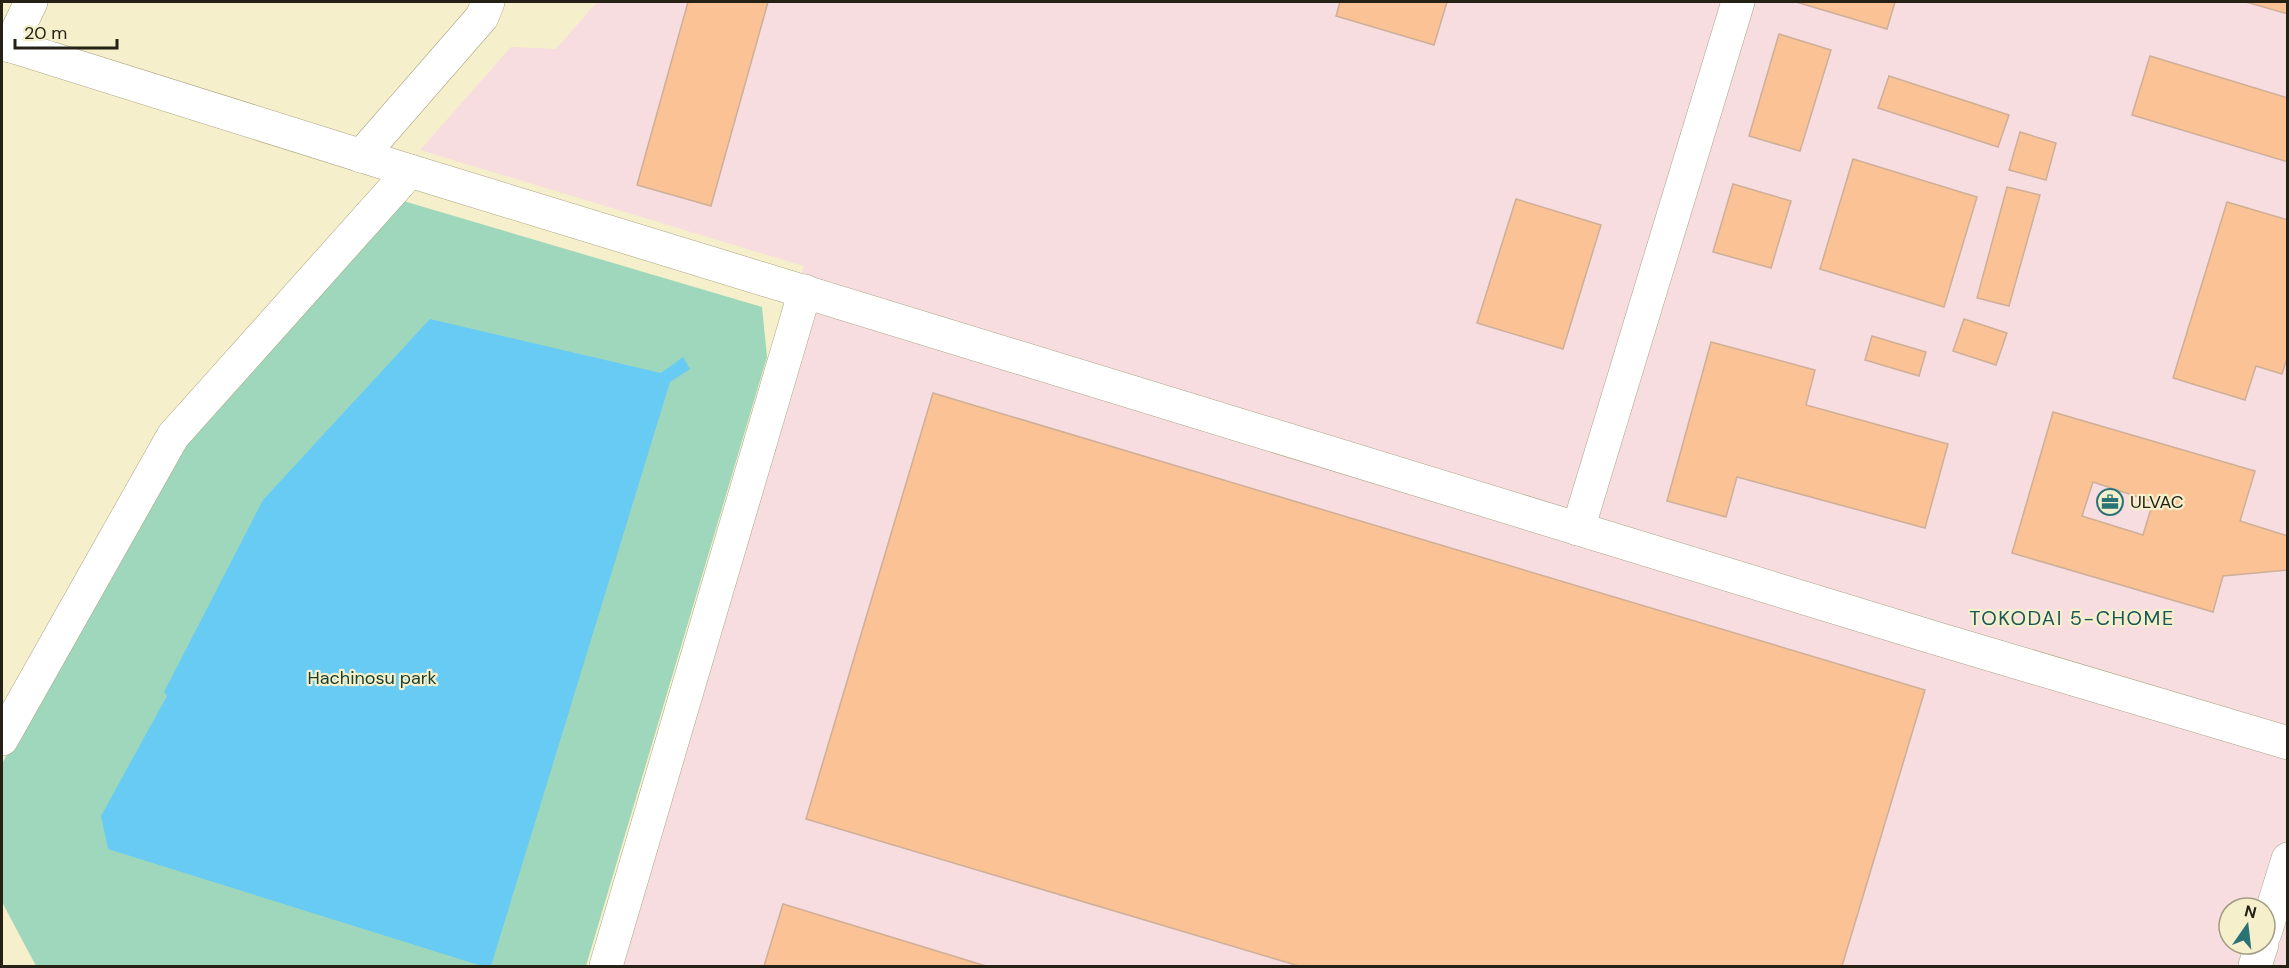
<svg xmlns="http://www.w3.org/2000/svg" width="2289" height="968" font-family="'DM Sans',sans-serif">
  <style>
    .industrial { fill: #f7dce0; fill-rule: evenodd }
    .green { fill: #9ed7bb }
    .water { fill: #68cbf3 }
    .building { fill: #fac295; stroke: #ceaf98; stroke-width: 1.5; fill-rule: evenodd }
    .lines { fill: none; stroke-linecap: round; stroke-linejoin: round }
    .minor-casing { stroke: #aaa482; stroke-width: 34 }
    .tertiary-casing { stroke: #aaa482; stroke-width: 34 }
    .minor { stroke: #fff; stroke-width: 33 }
    .tertiary { stroke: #fff; stroke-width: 33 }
    .labels { text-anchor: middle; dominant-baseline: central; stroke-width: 4.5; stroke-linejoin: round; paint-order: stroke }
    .poi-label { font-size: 18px; fill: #252215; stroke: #f5efcb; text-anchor: start }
    .park-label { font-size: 18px; fill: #153e2d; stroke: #f5efcb }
    .neighbourhood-label { font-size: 20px; letter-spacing: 1.5px; fill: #1b5759; stroke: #f5efcb }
  </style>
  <rect width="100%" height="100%" fill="#f5efcb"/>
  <path class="industrial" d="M 597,2 L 2287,2 L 2287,966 L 591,966 L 804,266 L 420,150 L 511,47 L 556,49 ZM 2229,908 L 2265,908 L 2265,944 L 2229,944 Z"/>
  <polygon class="green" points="400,200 762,307 767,357 586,966 36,966 2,902 2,764 173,436"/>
  <polygon class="water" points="430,319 661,373 683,357 690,369 670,382 491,966 482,966 108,849 101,816 167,696 164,692 263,500"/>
  <g class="building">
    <polygon points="688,2 768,2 711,206 637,185"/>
    <polygon points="1340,2 1447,2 1434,45 1336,16"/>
    <polygon points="1796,2 1895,2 1887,29"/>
    <polygon points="2246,2 2288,2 2288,14"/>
    <polygon points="1779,34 1831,50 1800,151 1749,136"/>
    <polygon points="2150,56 2288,98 2288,162 2132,115"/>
    <polygon points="1889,76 2009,115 1998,147 1878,108"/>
    <polygon points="2020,132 2056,143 2046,180 2009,170"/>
    <polygon points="1853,159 1977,197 1944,307 1820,269"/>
    <polygon points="1733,184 1791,201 1771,268 1713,252"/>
    <polygon points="2007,187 2040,195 2009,306 1977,298"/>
    <polygon points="1516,199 1601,225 1563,349 1477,323"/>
    <polygon points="2227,202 2288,220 2288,355 2282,374 2256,366 2245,400 2173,378"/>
    <polygon points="1964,319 2007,333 1996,365 1953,351"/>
    <polygon points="1872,336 1926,352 1919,376 1865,360"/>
    <polygon points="1711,342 1815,370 1806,405 1948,444 1925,528 1737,477 1726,517 1667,501"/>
    <polygon points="933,393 1925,690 1842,966 1299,966 806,819"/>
    <path d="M 2053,412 L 2255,471 L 2240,521 L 2288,536 L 2288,570 L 2223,576 L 2213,612 L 2012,553 ZM 2093,482 L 2153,502 L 2143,535 L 2082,516 Z"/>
    <polygon points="783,904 986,966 764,966"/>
  </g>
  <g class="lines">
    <defs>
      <g id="minor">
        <polyline points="10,46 31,2"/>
        <polyline points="361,156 482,17 488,2"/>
        <polyline points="1578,529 1738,2"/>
        <polyline points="2,739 173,436 410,171"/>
        <polyline points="606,966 805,291"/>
      </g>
      <g id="tertiary">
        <polyline points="2,43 410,171 1935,638 2288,743"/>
        <polyline points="2265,933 2288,859"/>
        <polyline points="2255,966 2262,944"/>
      </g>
    </defs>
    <use href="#minor" class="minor-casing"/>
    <use href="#tertiary" class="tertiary-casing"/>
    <use href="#minor" class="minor"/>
    <use href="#tertiary" class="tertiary"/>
  </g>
  <defs>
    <symbol id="office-ring" viewBox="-11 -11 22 22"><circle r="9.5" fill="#f5efcb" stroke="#297376" stroke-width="1.5"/><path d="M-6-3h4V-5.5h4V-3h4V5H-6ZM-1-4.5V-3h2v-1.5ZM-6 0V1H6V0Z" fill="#297376"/></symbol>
  </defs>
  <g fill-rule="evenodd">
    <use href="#office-ring" x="2095" y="487" width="30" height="30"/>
  </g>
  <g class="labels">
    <g class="poi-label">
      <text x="2130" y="502">ULVAC</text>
    </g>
    <g class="park-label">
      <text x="372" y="678">Hachinosu park</text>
    </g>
    <g class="neighbourhood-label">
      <text x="2072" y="618">TOKODAI 5-CHOME</text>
    </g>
  </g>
  <rect width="2289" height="968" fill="none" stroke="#252215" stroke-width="6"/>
  <g transform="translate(2247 926) rotate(14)"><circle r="28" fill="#f5efcb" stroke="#a29d82" stroke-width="1.5"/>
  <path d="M0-4.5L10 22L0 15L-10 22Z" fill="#297376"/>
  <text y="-9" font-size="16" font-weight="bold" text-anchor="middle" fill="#252215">N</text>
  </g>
  <path d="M15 39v9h102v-9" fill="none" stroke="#252215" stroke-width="3"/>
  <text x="24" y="39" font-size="18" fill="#252215" stroke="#f5efcb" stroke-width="4.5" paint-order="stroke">20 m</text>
</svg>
